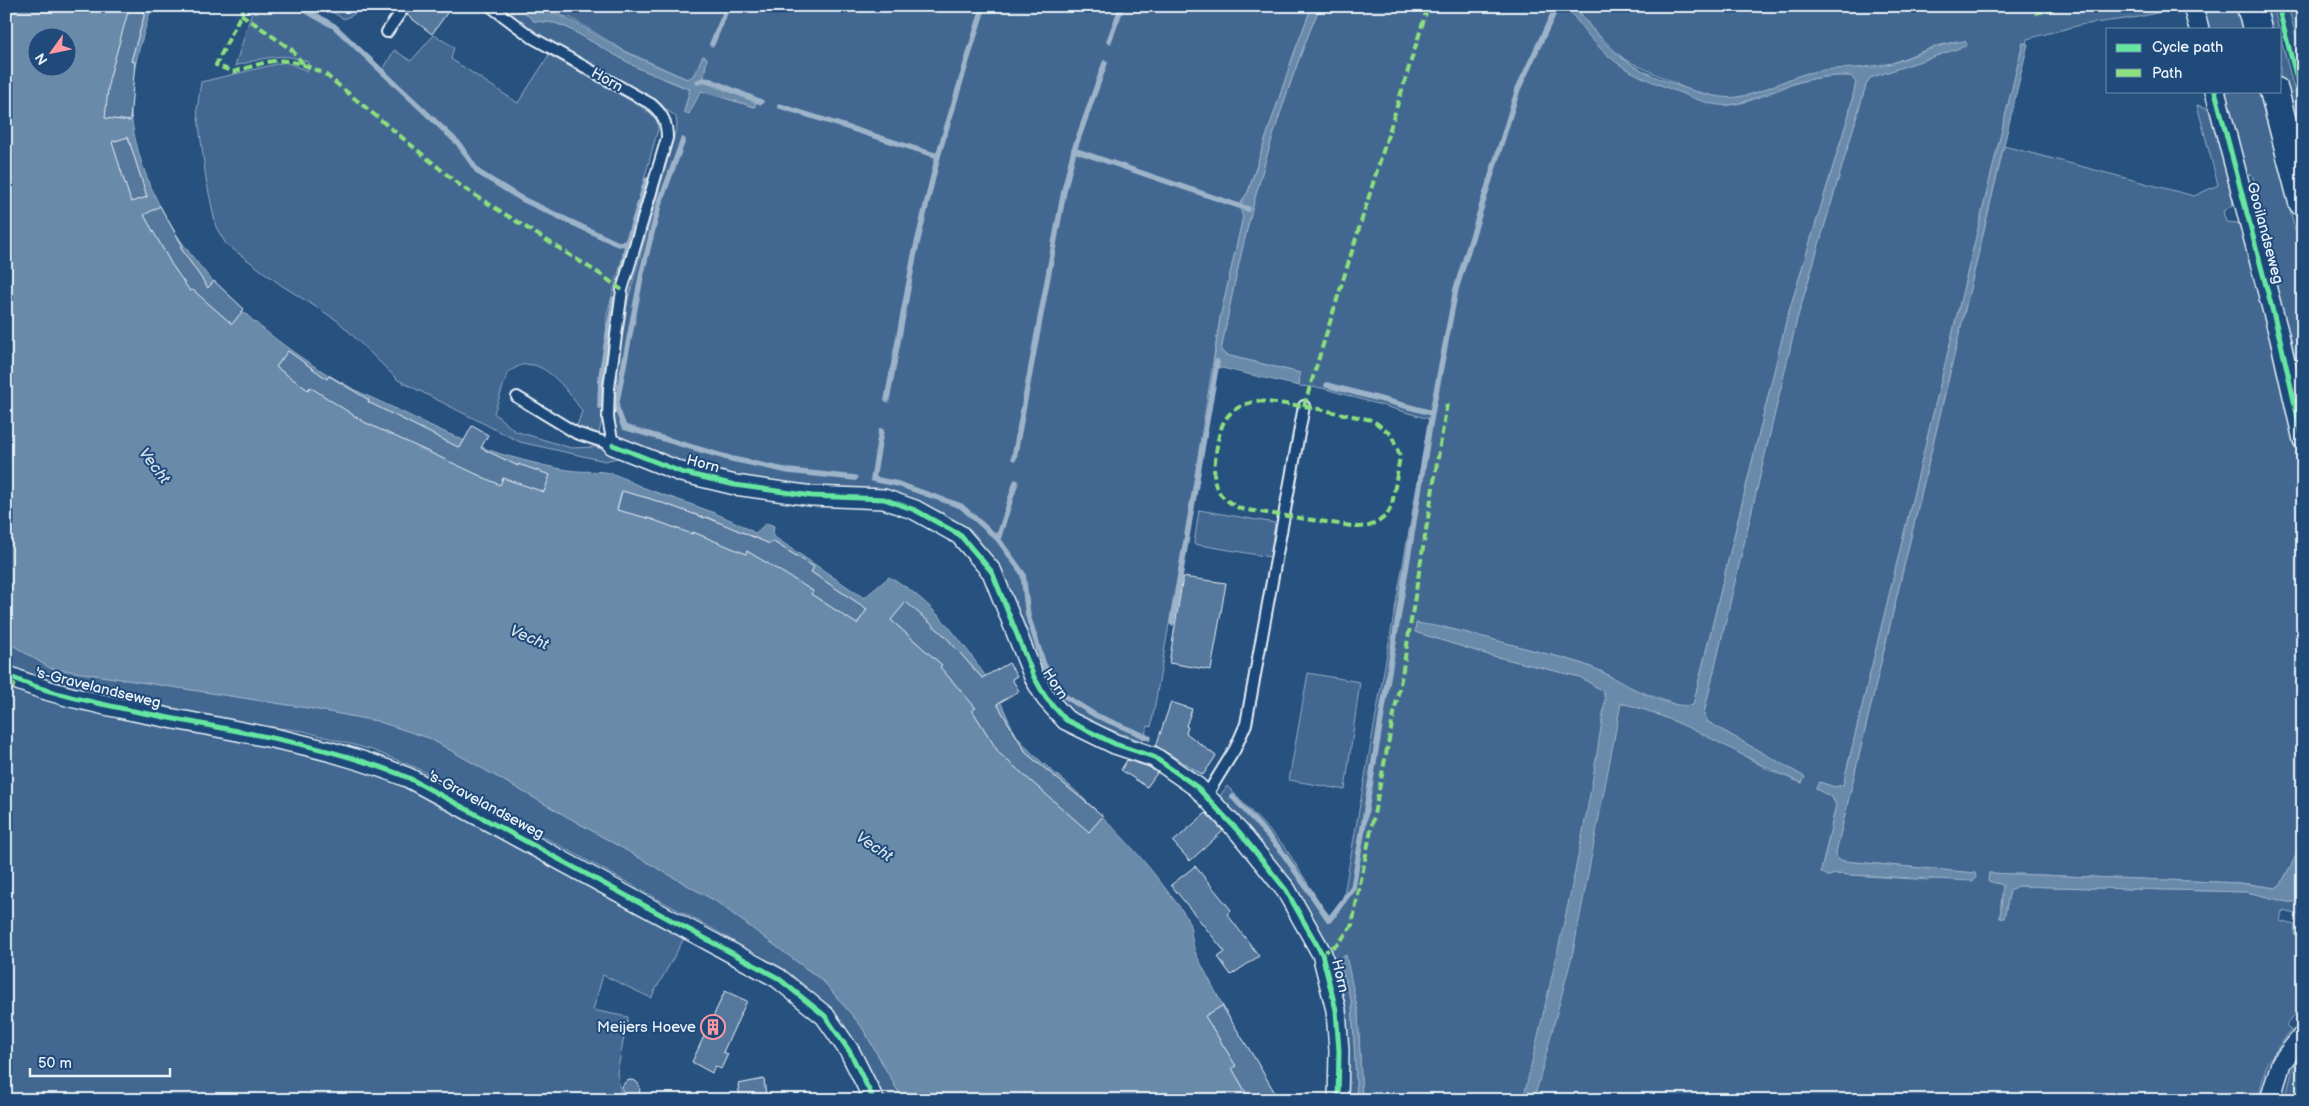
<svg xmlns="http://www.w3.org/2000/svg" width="2309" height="1106" font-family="'Balsamiq Sans',sans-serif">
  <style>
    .green { fill: #436891; stroke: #96acc4; fill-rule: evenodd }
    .water { fill: #6b8aaa; stroke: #9db3c9; fill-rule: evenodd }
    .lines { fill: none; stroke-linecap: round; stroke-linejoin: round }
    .stream { stroke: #9db3c9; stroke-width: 5.5 }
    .building { fill: #57789d; stroke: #e8f1f8 }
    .service-casing { stroke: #e8f1f8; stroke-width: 14 }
    .minor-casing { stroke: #e8f1f8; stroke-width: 22 }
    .primary-casing { stroke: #e8f1f8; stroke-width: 31 }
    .service { stroke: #1f4a7a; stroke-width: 10 }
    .minor { stroke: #1f4a7a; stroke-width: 19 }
    .primary { stroke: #1f4a7a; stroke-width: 28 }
    .quiet { stroke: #8de07e; stroke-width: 4; stroke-dasharray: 8 4; stroke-linecap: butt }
    .cycleway-casing { stroke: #1f4a7a; stroke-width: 8 }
    .cycleway { stroke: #66e7a1; stroke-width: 5 }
    .labels { text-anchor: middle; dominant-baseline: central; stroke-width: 4; stroke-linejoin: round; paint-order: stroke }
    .street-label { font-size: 15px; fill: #e8f1f8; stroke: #1f4a7a }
    .poi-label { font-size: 15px; fill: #e8f1f8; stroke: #1f4a7a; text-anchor: end }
    .water-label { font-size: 16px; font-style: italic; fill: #d5e2ec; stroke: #1f4a7a }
  </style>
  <rect width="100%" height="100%" fill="#27517f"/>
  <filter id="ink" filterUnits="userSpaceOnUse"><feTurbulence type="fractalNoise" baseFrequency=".02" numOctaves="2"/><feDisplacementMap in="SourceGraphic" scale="10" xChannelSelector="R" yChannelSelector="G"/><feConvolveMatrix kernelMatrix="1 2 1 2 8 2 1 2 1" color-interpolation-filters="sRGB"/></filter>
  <g filter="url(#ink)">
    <g class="green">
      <path d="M 254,6 L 307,6 L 329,21 L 383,70 L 394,50 L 411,61 L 434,35 L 454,47 L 451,59 L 518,103 L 549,55 L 640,106 L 657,119 L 658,129 L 607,314 L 603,413 L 599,434 L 576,429 L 582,411 C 570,394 546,359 522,365 C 518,366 512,370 508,372 L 494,413 L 515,431 L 571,448 L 595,447 L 625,456 L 605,461 L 520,442 L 398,380 L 338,321 L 281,285 L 226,244 L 216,227 L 206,179 L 197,110 L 201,82 L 285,62 L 308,71 L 308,62 C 282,51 261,59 235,66 Z"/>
      <polygon points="321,6 351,6 360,11 344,19"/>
      <polygon points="499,6 518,6 534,21 555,23 568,28 638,68 690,90 684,111 701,91 754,107 703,82 707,58 703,56 693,77 687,79 625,51 571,18 539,10 534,6 1312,6 1293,56 1248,192 1241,202 1243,217 1220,318 1193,488 1151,727 1148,726 1142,741 1079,718 1058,702 1044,683 999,570 975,534 943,513 919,502 767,484 694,467 626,443 617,436 613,422 616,372 628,300 677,126 676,117 656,101 605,75 519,22"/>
      <path d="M 1320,6 L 2187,6 L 2139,17 L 2080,25 L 2027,39 L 2026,44 L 2023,43 L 1843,785 L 1835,787 L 1819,782 L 1816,789 L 1832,797 L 1836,805 L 1821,871 L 1828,876 L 1835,874 L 1927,880 L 1975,873 L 1844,861 L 1837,859 L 1836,852 L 2004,146 L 2194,196 L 2218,185 L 2197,105 L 2213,110 L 2235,193 L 2231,206 L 2223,212 L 2226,222 L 2238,223 L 2242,227 L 2286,389 L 2303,468 L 2303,843 L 2281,884 L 2276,888 L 2240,883 L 1989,873 L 1989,881 L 2003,885 L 2000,918 L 2004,918 L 2010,890 L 2017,886 L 2247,892 L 2288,902 L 2303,901 L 2303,915 L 2282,911 L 2280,921 L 2295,925 L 2294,935 L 2303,936 L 2303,1005 L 2286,1025 L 2291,1030 L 2267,1063 L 2258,1100 L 1362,1100 L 1358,1012 L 1338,959 L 1352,1003 L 1357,1100 L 1347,1100 L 1330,958 L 1321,931 L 1287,880 L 1219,797 L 1227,786 L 1285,847 L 1323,908 L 1330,916 L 1336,917 L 1344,894 L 1429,419 L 1322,388 L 1299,386 L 1300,373 L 1226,355 L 1221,351 C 1243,231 1273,119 1320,6 ZM 1576,7 L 1591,28 L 1624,59 L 1687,89 L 1725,99 L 1750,95 L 1795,77 L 1892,63 L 1933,47 L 1957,41 L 1939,54 L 1870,78 L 1866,85 L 1797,319 L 1704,713 L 1708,722 L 1804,777 L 1802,783 L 1769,770 L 1709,736 L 1652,712 L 1621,702 L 1580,677 L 1489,655 L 1415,632 L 1444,627 L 1578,662 L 1603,672 L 1626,686 L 1682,707 L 1693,705 L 1787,318 L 1849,114 L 1856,82 L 1851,76 C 1832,75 1810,78 1791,85 C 1772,92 1750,103 1729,105 C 1714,106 1695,98 1681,93 C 1624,71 1607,62 1571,11 Z"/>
      <polygon points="2201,6 2239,6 2245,29 2206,29"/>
      <polygon points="2262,6 2273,6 2279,29 2268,29"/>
      <polygon points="2288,6 2303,6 2303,63"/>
      <polygon points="2280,35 2303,123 2303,166 2280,76"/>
      <polygon points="2222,91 2261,91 2303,262 2303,408 2262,244 2269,242 2252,174 2244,175"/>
      <polygon points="1199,510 1275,523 1270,557 1194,544"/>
      <polygon points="6,641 50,668 308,708 377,721 429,738 717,902 824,982 862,1027 903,1100 885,1100 848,1032 823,1002 791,976 713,929 417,768 372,750 303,731 197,717 65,687 6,668"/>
      <polygon points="1308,673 1360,682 1345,790 1289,780"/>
      <polygon points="6,684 309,754 394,781 436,800 686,935 651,998 603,975 593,1010 628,1017 617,1073 622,1100 6,1100"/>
      <polygon points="2303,1051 2303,1100 2285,1100 2295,1060"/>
    </g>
    <g class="water">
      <path d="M 6,6 L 152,6 C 141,43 126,84 132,122 C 149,235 244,327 339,381 C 357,392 377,400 396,409 C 431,426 464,442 501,454 C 526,461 550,468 576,471 C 588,472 601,470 613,474 C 623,477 632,483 642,487 C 681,502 719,511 755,533 L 767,523 L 774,526 L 773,536 L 864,598 L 889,577 C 932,598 971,652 996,693 C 1005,708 1009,726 1020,740 C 1038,762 1064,779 1084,799 C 1114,827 1144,859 1168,892 C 1175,901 1185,912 1189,923 C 1193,934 1191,944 1197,956 L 1272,1100 L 903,1100 L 862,1027 L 824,982 L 717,902 L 429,738 L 377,721 L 308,708 L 50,668 L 6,641 ZM 38,38 L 68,38 L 68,68 L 38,68 Z"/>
      <path d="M 518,6 C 560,6 590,34 626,52 C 646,62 666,70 687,79 L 693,76 L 703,56 L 707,58 L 703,82 L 756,102 L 755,107 L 701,91 L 689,114 L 684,112 L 690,89 L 638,68 L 568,28 L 555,23 L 534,21 Z"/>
      <path d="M 1312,6 L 1320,6 C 1273,118 1243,232 1221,351 L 1226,355 L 1300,373 L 1299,386 L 1213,366 L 1220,318 L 1243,217 C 1238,206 1242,201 1248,192 L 1293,56 Z"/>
      <path d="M 1576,7 C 1589,26 1603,43 1622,58 C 1645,75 1710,102 1738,97 C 1766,93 1790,75 1817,71 C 1842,66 1868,71 1893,63 C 1917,55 1939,43 1965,41 L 1967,44 L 1966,46 L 1870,78 L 1866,85 L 1797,319 L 1704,713 L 1708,722 L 1805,777 L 1802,783 C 1741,758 1686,719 1621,703 L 1573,952 L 1534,1100 L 1523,1100 C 1554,967 1587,834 1605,699 L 1603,691 L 1580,677 L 1489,655 L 1415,632 L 1416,623 C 1454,628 1491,639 1528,649 C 1554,656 1581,661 1604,673 C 1626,685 1669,710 1693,705 L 1787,318 L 1849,114 L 1856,83 L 1851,76 C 1832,75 1813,78 1795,83 C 1772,89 1752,102 1729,105 C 1713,107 1696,99 1681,93 C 1623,71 1606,62 1570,11 Z"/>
      <polygon points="2023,43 2028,44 1836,852 1837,859 1844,861 1975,873 1976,877 1973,881 1835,874 1828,876 1821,872 1836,805 1832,797 1816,789 1819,782 1835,787 1843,785"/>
      <polygon points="2303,843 2303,891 2299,898 2303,899 2302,902 2288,902 2247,892 2017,886 2010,890 2004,918 2000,918 2003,885 1988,881 1989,873 2240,883 2276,888 2281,884"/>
      <polygon points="1346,955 1358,1012 1362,1100 1357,1100 1352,1003 1338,959"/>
    </g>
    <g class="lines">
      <g class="stream">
        <polyline points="297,6 334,26 458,143 478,172 522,199 618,244 627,243"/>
        <polyline points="1109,41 1122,6"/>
        <polyline points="712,44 728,6"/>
        <polyline points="698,82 703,80 711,81 761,102"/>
        <polyline points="780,106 938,156"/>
        <polyline points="683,140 659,205 642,272 616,406 624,427 732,459 789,471 855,478"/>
        <polyline points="1074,150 1248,209"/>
        <polyline points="622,274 627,243 647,180"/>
        <polyline points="1327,385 1432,413"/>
        <polyline points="887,400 914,256 938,156 983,8"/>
        <polyline points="600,406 601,376 614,299"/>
        <polyline points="881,431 873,479 898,484 961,506 998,539 1023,574 1028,616 1044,665 1063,695 1095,715 1149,738"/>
        <polyline points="1014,458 1064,191 1074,150 1105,63"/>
        <polyline points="998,539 1016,482"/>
        <polyline points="1172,623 1217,362"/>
        <polyline points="1233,797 1280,849 1329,920 1353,888 1432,413 1456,289 1518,89 1557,6"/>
      </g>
    </g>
    <g class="building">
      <polygon points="412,6 452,6 432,34 407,15"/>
      <polygon points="129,8 145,13 131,61 135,62 130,121 105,118 109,80"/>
      <polygon points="128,137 147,197 131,202 112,142"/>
      <polygon points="160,206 182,245 180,247 208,288 214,281 244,309 232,324 193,290 190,291 172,265 144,215"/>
      <polygon points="288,351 327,379 329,376 369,400 368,402 460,448 472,426 488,435 481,448 518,466 518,464 550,475 544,492 503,478 500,485 364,422 310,387 308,390 276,367"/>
      <polygon points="622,491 651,499 705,518 706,517 770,544 772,541 814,567 811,572 867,609 857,624 811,594 813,591 747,551 746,554 693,532 692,534 651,519 617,510"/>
      <polygon points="1183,577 1226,583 1211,670 1169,663"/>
      <polygon points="906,602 945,636 982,678 1009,663 1017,676 1012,679 1019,691 997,704 1027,754 1103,816 1089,832 999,753 972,710 976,708 940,667 942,665 891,620"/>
      <polygon points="1171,702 1192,709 1186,726 1188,727 1186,733 1216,756 1203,775 1156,746"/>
      <polygon points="1127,760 1149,767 1157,773 1147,787 1121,770"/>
      <polygon points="1206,813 1223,831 1190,861 1173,842"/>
      <polygon points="1195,866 1231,910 1227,914 1259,956 1231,975 1218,957 1225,952 1171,885"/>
      <polygon points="725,991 747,1001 723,1052 728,1054 721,1069 715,1066 712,1073 692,1062"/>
      <polygon points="1222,1006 1254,1057 1279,1100 1250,1100 1232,1068 1236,1066 1205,1016"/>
      <polygon points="764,1079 766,1095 740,1099 738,1084"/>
      <circle cx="631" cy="1089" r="9"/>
    </g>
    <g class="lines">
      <defs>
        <g id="service">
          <path d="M 490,6 L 533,38 L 651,104 C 663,114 667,123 667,138 L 622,290 L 609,388 L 608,418 L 613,445"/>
          <polyline points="387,32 405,6"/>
          <polyline points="517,397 576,433 613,445"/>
          <polyline points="1206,796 1235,749 1246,724 1304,406"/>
        </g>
        <g id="minor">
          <polyline points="2193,6 2199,29"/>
          <polyline points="2215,91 2280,339 2303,440"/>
          <polyline points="613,445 681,472 735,485 812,496 884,499 915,510 960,535 992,572 1034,677 1046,698 1066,720 1115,744 1154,757 1197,787 1240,833 1286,890 1322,954 1336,1010 1339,1051 1338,1100"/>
          <path d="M 6,675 C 46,693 91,702 134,711 C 226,730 322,742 409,778 L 778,978 L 825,1016 L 850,1052 L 874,1100"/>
          <polyline points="2270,1100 2281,1063 2303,1035"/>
        </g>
        <g id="primary">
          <polyline points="2251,6 2257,29"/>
          <polyline points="2274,91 2303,202"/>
        </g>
      </defs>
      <use href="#service" class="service-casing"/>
      <use href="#minor" class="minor-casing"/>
      <use href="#primary" class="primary-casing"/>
      <use href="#service" class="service"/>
      <use href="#minor" class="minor"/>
      <use href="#primary" class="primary"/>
      <g class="quiet">
        <path d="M 245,6 L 216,65 L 233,72 C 276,59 282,54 325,74 L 462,187 L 600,274 L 622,290"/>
        <polyline points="2035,13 2071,6"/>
        <polyline points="241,14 292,50 303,64"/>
        <path d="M 1257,401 L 1304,406 L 1372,420 L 1391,434 L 1400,456 L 1392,505 L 1387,515 L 1378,522 L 1369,526 L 1358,527 L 1241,509 C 1212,494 1212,483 1216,453 C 1220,423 1225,408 1257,401 Z"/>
        <polyline points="1304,406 1428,6"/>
        <polyline points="6,701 16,680"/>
        <polyline points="1322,954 1339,943 1352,925 1403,669 1447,403"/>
      </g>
      <defs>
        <g id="cycleway">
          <polyline points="2278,6 2303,102"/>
          <polyline points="2215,91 2280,339 2303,440"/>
          <polyline points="613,445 681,472 735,485 812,496 884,499 915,510 960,535 992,572 1034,677 1046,698 1066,720 1115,744 1154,757 1197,787 1240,833 1286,890 1322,954 1336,1010 1339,1051 1338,1100"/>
          <path d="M 6,675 C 46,693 91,702 134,711 C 226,730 322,742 409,778 L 778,978 L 825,1016 L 850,1052 L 874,1100"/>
        </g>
      </defs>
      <use href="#cycleway" class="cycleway-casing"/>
      <use href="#cycleway" class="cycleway"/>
    </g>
  </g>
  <defs>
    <symbol id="building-ring" viewBox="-11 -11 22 22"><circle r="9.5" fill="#1f4a7a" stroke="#ff9aa2" stroke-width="1.5"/><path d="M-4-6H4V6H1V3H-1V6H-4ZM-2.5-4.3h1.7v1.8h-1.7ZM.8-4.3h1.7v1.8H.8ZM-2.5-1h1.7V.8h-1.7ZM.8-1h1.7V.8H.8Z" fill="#ff9aa2"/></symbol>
  </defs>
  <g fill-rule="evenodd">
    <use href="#building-ring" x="699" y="1013" width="28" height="28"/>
  </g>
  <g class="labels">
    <g class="street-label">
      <text transform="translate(607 80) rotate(29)">Horn</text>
      <text transform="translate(2265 233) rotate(75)">Gooilandseweg</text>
      <text transform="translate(703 464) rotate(15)">Horn</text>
      <text transform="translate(1055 684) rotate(57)">Horn</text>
      <text transform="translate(98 688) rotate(14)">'s-Gravelandseweg</text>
      <text transform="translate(486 805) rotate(28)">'s-Gravelandseweg</text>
      <text transform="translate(1340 976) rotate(77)">Horn</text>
    </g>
    <g class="poi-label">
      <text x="696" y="1027">Meijers Hoeve</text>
    </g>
    <g class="water-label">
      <text transform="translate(154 466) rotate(53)">Vecht</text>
      <text transform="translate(529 638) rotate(23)">Vecht</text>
      <text transform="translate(874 847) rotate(34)">Vecht</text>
    </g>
  </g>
  <rect width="2309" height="1106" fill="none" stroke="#1f4a7a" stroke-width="25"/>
  <rect x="12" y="12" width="2284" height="1081" fill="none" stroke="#e8f1f8" stroke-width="2" filter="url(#ink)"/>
  <rect x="2106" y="28" width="175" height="65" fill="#1f4a7a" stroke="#6f8dac"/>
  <rect x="2116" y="44" width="25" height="8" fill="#66e7a1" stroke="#6f8dac"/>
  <text x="2152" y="52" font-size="15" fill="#e8f1f8">Cycle path</text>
  <rect x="2116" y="69" width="25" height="8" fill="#8de07e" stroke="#6f8dac"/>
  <text x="2152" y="78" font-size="15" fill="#e8f1f8">Path</text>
  <g transform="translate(52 52) rotate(237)"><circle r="24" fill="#1f4a7a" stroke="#6f8dac"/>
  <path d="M0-4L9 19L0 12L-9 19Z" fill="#ff9aa2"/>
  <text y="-8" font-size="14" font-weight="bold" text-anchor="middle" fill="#e8f1f8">N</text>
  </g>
  <path d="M30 1068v8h140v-8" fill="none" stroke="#e8f1f8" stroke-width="2.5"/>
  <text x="38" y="1068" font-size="15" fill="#e8f1f8" stroke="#1f4a7a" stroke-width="4" paint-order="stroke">50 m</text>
</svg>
